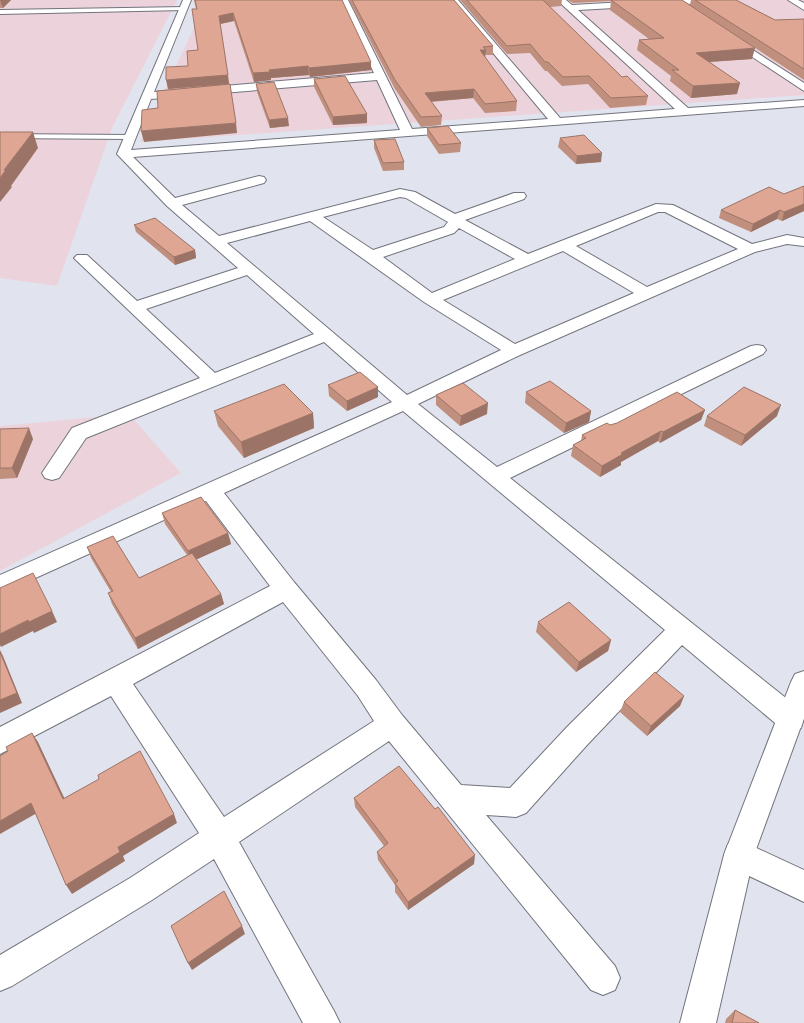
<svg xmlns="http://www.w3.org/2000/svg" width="804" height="1023" font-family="Inter,sans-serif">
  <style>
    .industrial { fill: #ecd3db }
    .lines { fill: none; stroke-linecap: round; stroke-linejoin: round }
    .service-casing { stroke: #72747d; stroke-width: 2 }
    .minor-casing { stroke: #72747d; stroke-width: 2 }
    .tertiary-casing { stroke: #72747d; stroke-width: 2 }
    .service { fill: #fff; fill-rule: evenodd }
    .minor { fill: #fff; fill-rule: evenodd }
    .tertiary { fill: #fff; fill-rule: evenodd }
    .wall { fill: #c08f7e }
    .shaded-wall { fill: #9c7467 }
    .building { fill: #dfa693; stroke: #9c7467 }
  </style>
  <rect width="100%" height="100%" fill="#e1e4ee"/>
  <g class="industrial">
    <polygon points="0,0 177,0 112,128 57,286 0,278"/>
    <polygon points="207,0 804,0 804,95 140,142"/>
    <polygon points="129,414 181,473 0,571 0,426"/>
  </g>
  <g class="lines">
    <defs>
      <g id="service">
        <polygon points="186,7 184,10 0,14 0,10"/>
        <polygon points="0,134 130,135 134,137 130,139 0,138"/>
      </g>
      <g id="minor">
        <path d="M 183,0 L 191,0 L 154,92 L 374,73 L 340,0 L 348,0 L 412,129 L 548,119 L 449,0 L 458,0 L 560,118 L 675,109 L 557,0 L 566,0 L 572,5 L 661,0 L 709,0 L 705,3 L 578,10 L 688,108 L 804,100 L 804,106 L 133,157 L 175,198 L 259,176 L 264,177 L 266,180 L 264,183 L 182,205 L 219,236 L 400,189 L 415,192 L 455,214 L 514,193 L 524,193 L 526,196 L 524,199 L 465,220 L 528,254 L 656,204 L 673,205 L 752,244 L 787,235 L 804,238 L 804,246 L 787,244 L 755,252 L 520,355 L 418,404 L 497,467 L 751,346 L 757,345 L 763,346 L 766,350 L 763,354 L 510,478 L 801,710 L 804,718 L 801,728 L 791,731 L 781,728 L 682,645 L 587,745 L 526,813 L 516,817 L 486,815 L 615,966 L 620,978 L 615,990 L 603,995 L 591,990 L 389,741 L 239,842 L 334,1011 L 340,1023 L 303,1023 L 214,859 L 152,900 L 12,986 L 0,991 L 0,955 L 130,878 L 199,833 L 111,696 L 0,754 L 0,727 L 270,586 L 206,501 L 0,594 L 0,575 L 392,402 L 324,342 L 86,438 L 59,478 L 52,480 L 45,478 L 42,473 L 72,428 L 200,378 L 77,261 L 74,258 L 77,255 L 87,255 L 137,301 L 238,268 L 167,206 L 117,154 ZM 377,80 L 400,130 L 131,150 L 151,99 ZM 400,197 L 406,198 L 448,222 L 444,227 L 373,250 L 323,217 ZM 658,212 L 665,212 L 738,249 L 647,287 L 576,246 ZM 310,221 L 424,302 L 501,350 L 407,395 L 227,243 ZM 459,228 L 515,259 L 432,293 L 383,257 L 454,233 ZM 563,251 L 634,293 L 515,344 L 443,300 ZM 247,275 L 314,334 L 215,373 L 146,309 ZM 403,411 L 665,630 L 567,727 L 510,788 L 461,785 L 402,715 L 376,680 L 294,582 L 224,493 ZM 283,602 L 358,696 L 374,721 L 224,817 L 133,684 Z"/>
        <polygon points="788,0 798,0 804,3 804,10"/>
        <polygon points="728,34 804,83 804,91 725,39 723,37"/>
        <polygon points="739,840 804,870 804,902 728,866 724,855 728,844"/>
      </g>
      <polygon id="tertiary" points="804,671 804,718 754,855 716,1023 680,1023 724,855 791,682 795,674"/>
    </defs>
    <use href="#service" class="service-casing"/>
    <use href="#minor" class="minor-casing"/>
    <use href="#tertiary" class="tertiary-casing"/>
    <use href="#service" class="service"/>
    <use href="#minor" class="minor"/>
    <use href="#tertiary" class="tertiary"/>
  </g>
  <g class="wall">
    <polygon points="0,0 11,0 3,8 0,8"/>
    <polygon points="194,0 342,0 371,70 310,77 309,75 271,78 271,80 254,82 234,21 220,24 229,84 168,89 188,66 198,50 196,9"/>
    <polygon points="349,0 454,0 493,46 493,55 485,55 485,58 517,101 516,111 485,113 473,98 431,102 442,116 441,125 421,127 395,89"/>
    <polygon points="460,0 562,0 561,6 550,7 622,77 648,96 646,105 610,108 588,84 562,86 547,71 545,71 530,53 507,54"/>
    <polygon points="568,0 682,0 690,5 691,0 736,0 775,20 804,19 804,80 723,27 752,59 709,62 737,94 691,98 670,81 671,76 637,50 639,40 649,39 610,10 611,1 573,3"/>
    <polygon points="314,79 367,114 367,123 333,125 314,87"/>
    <polygon points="256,84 289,126 270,128 257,92"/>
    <polygon points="427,128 461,143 460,152 439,154 427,136"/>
    <polygon points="560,138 601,162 576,164 558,147"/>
    <polygon points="374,140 404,162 404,170 383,171 374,148"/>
    <polygon points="804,186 804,211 782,221 777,219 751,232 719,218 721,210 784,194"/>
    <polygon points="134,225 195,250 196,258 175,265 136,232"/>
    <polygon points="328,385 378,397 347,411 329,396"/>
    <polygon points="526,392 591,411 589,422 564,433 525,403"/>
    <polygon points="436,395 487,414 460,426 436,405"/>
    <polygon points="705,410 701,420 660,443 658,441 621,462 621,465 600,477 571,456 573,445 581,441 582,435 610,425"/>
    <polygon points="214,411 313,413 314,428 244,458 218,426"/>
    <polygon points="707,416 777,416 741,446 704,426"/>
    <polygon points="0,429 33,439 17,478 0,479"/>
    <polygon points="162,513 228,533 231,544 196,559 221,594 224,604 138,649 112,604 108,593 111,592 91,558 87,547 139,578 187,555 165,524"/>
    <polygon points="538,622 611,640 608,651 576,672 536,632"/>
    <polygon points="684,696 680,706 647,736 620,712 624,702"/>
    <polygon points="354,798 474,864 408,910 395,892 395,885 378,860 377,852 384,846 355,807"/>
    <polygon points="735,1010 759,1023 725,1023 726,1019"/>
  </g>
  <g class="shaded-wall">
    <polygon points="0,0 11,0 3,8"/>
    <polygon points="233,13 234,21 220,24 219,16"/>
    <polygon points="755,48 752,59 693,63 696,53"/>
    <polygon points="480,50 486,50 485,58"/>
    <polygon points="371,62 371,70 310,77 309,68"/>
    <polygon points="308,66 309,75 271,78 271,80 254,82 253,73 269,70"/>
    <polygon points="228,75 229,84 168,89 166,80"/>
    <polygon points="740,83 737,94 691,98 693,86"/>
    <polygon points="474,89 473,98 425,102 425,93"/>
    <polygon points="367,114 367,123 333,125 333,117"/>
    <polygon points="288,118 289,126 270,128 269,120"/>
    <polygon points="236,123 237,133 144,142 141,131"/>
    <polygon points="33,132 38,148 11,186 12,187 0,202 0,178 4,170"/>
    <polygon points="602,153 601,162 576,164 577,156"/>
    <polygon points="804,204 804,211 782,221 784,212"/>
    <polygon points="780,210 777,219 751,232 753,224"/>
    <polygon points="195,250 196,258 175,265 174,257"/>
    <polygon points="378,387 378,397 347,411 347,401"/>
    <polygon points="488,403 487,414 460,426 461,416"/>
    <polygon points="781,405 777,416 741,446 745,435"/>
    <polygon points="705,410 701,420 660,443 663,432"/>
    <polygon points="591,411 589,422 564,433 566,423"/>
    <polygon points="313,413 314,428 244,458 241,442"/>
    <polygon points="29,428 33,439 17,478 12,468"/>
    <polygon points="661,431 658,441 621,462 621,465 600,477 602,466 621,453"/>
    <polygon points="228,533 231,544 191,562 188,551"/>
    <polygon points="221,594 224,604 138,649 135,638"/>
    <polygon points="52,611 57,622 34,633 33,631 1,647 0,645 0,634 28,620"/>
    <polygon points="611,640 608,651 576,672 579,662"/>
    <polygon points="0,650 3,656 22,703 0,713"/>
    <polygon points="684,696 680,706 647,736 651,726"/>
    <polygon points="32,733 38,742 69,808 63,799"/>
    <polygon points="31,803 37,813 0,834 0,821"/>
    <polygon points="174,814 177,823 123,856 125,861 72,894 66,885 118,847"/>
    <polygon points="475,855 474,864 408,910 408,902"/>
    <polygon points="242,926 245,934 192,970 188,963"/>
  </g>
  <g class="building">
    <polygon points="195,0 342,0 371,62 309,68 308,66 269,70 270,72 253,73 233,13 219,16 228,75 166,80 166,67 188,66 187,51 198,50 192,9 197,9"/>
    <polygon points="352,0 454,0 493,46 483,47 486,50 480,50 517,101 485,104 474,89 425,93 442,116 421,117 395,80"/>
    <polygon points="467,0 543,0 622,77 627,76 648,96 611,98 589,76 563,77 548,62 545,62 530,44 507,46"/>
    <polygon points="611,0 682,0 755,48 696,53 740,83 693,86 672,70 679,70 639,40 664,38"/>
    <polygon points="695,0 736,0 775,20 804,19 804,69"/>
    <polygon points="345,76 367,114 333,117 314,79"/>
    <polygon points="274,82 288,118 269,120 256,84"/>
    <polygon points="230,84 236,123 141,131 142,110 158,108 157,91"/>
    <polygon points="448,126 461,143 439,145 427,128"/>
    <polygon points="0,132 33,132 4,170 6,170 0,178"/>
    <polygon points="584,135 602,153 577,156 560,138"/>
    <polygon points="395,139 404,162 383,163 374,140"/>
    <polygon points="804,186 804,204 784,212 780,210 753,224 721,210 769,187 784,194"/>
    <polygon points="155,218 195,250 174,257 134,225"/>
    <polygon points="360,372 378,387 347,401 328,385"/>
    <polygon points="550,381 591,411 566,423 526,392"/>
    <polygon points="463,383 488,403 461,416 436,395"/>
    <polygon points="284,384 313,413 241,442 214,411"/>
    <polygon points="744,387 781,405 745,435 707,416"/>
    <polygon points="677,392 705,410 663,432 661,431 621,453 623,454 602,466 573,445 586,438 582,435 607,423 610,425 617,423"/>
    <polygon points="29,428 12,468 0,468 0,429"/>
    <polygon points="201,497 228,533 188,551 162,513"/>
    <polygon points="113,536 139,578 192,553 221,594 135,638 108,593 113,591 87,547"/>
    <polygon points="33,573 52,611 29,622 28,620 0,634 0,588"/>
    <polygon points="569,602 611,640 579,662 538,622"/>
    <polygon points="0,652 17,693 0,700"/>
    <polygon points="655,672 684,696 651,726 624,702"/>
    <polygon points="32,733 63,799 99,779 98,775 140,751 174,814 118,847 120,852 66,885 31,803 0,821 0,756 8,751 6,747"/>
    <polygon points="399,766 435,809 438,807 475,855 408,902 395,883 398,881 377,852 388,843 354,798"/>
    <polygon points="224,891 242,926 188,963 171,926"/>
    <polygon points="735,1010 759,1023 732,1023"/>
  </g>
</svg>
